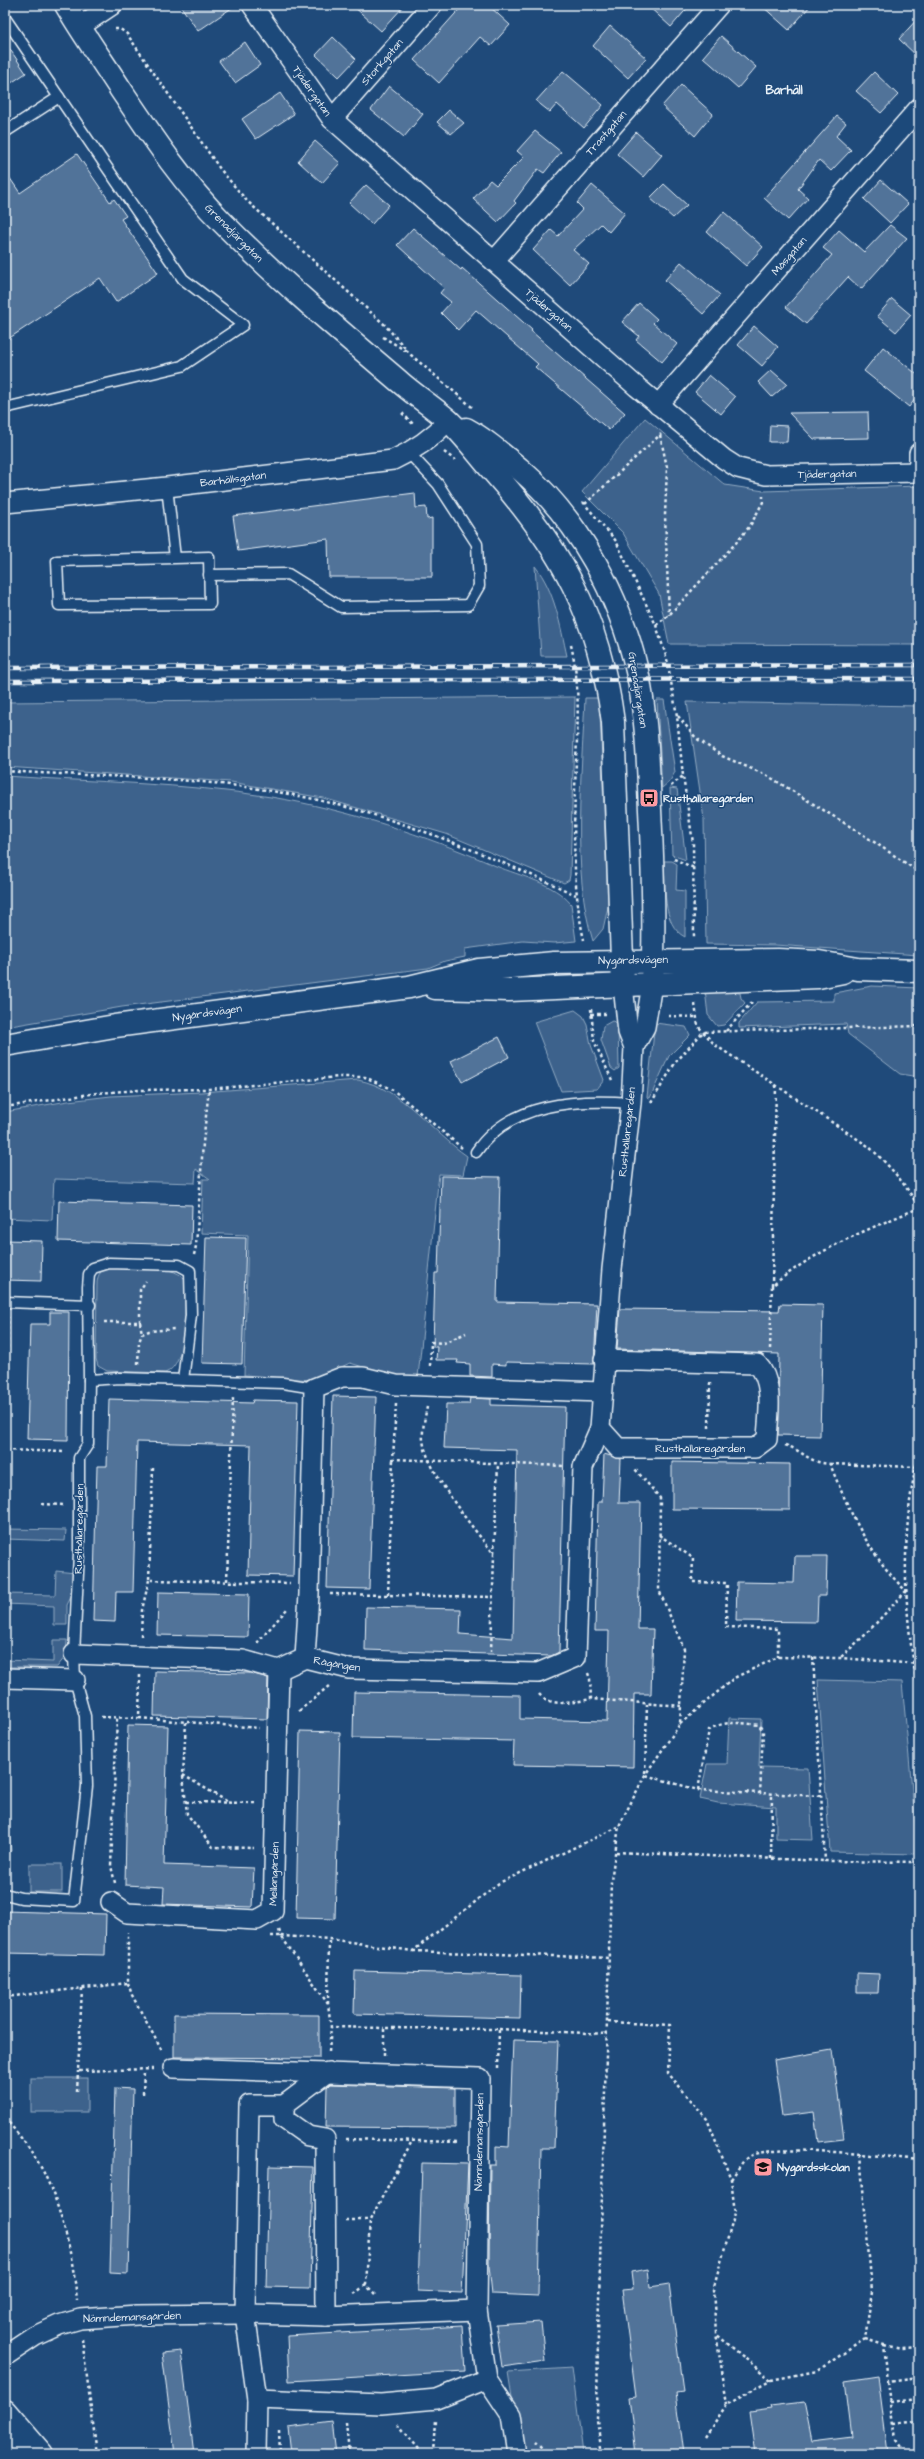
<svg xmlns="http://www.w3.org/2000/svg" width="924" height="2459" font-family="'Architects Daughter',sans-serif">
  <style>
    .green { fill: #3c628c; stroke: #92aac2 }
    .building { fill: #517399; stroke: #e8f1f8 }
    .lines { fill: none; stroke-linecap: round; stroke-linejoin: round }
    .lane-casing { stroke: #e8f1f8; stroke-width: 13 }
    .street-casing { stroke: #e8f1f8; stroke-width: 22 }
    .secondary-casing { stroke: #e8f1f8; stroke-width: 25 }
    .path { stroke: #e8f1f8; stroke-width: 2.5; stroke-dasharray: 3 3; stroke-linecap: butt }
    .lane { stroke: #1f4a7a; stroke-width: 10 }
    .street { stroke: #1f4a7a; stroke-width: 19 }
    .secondary { stroke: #1f4a7a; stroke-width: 22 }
    .rail-casing { stroke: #e8f1f8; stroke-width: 4.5 }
    .rail { stroke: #1f4a7a; stroke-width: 3; stroke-dasharray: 9; stroke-linecap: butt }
    .labels { text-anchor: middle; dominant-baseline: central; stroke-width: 3; stroke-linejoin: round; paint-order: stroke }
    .street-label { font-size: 11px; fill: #e8f1f8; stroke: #1f4a7a }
    .poi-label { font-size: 11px; font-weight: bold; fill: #e8f1f8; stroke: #1f4a7a; text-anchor: start }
    .neighbourhood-label { font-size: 12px; font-weight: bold; fill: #e8f1f8; stroke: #1f4a7a }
  </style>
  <rect width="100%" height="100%" fill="#1f4a7a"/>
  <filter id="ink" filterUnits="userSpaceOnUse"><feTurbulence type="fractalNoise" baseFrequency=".025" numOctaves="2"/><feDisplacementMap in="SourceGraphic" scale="8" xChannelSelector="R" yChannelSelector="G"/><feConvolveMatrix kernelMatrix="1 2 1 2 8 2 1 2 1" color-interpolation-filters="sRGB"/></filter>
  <g filter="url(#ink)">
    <g class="green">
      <polygon points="645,418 725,485 764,491 919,486 919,645 669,644 659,594 623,533 582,492"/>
      <path d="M 535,566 C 555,591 560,625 567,656 L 541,656 Z"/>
      <polygon points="575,697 570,875 569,880 564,883 446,834 323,798 231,782 5,767 5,702"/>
      <path d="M 585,698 L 598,698 L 600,713 L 608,907 L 603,929 L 593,941 C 571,872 582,771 585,698 Z"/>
      <polygon points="657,700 664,700 675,772 670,781 662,788"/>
      <polygon points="687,702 919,706 919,955 775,945 706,944 704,819"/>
      <path d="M 5,776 C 93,782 183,783 271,797 C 349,810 424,835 496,866 C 520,876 554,883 571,904 L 576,941 L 554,943 L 523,941 L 465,949 L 465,957 L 445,961 L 428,968 L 122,1007 L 5,1027 Z"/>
      <polygon points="670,788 677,789 686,860 672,855"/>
      <path d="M 664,861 L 672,861 L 677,864 L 676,890 L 685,891 L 685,937 C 661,925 666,884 664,861 Z"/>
      <polygon points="872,986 919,988 919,1077 900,1074 848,1034 846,1024 739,1028 739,1023 757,1002 834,1001 834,993"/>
      <polygon points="705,990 740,993 741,998 745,1003 724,1025 717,1026 708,1015"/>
      <polygon points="575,1010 583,1016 587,1024 591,1045 604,1080 597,1089 561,1091 534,1022"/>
      <polygon points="612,1021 618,1023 619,1068 615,1071 611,1068 601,1040 603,1026"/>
      <polygon points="655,1023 686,1027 690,1035 669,1056 650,1098 647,1097"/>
      <path d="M 358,1080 C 402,1088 432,1132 467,1156 L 463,1175 L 439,1174 L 418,1377 L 390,1375 L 350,1363 L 312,1380 L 244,1375 L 248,1235 L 201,1233 L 203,1179 L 210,1179 L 196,1169 L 195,1183 L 54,1179 L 52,1220 L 5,1218 L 5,1112 L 68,1101 L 111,1096 L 202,1092 Z"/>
      <path d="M 108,1268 C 130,1268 171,1263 185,1279 C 185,1301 189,1365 165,1373 L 107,1371 L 98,1366 L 96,1359 L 97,1282 C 98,1274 101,1270 108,1268 Z"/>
      <polygon points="5,1529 66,1530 65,1541 5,1539"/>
      <polygon points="56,1571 75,1573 74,1591 67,1605 67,1625 54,1625 54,1606 5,1604 5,1594 55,1595"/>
      <polygon points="53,1640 67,1640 66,1656 57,1667 5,1667 5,1660 53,1662"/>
      <polygon points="818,1680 902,1682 918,1854 830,1852"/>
      <polygon points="729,1718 761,1719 759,1767 808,1768 813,1840 776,1839 776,1807 718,1803 700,1799 707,1764 727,1764"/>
      <polygon points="5,1818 8,1819 11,1851 7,1852"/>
      <rect x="29" y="1864" width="33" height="28"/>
      <rect x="31" y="2078" width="56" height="34"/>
      <polygon points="572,2368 583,2454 521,2454 508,2372"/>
    </g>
    <g class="building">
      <polygon points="180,5 236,5 198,31"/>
      <polygon points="352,5 405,5 381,31"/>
      <polygon points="463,5 488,5 510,25 491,46 480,37 439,83 414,60"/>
      <polygon points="647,5 690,5 671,27"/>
      <polygon points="761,5 811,5 789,30"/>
      <polygon points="919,17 919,58 899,39"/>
      <polygon points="610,26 646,58 628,78 593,46"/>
      <polygon points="721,36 756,67 738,88 703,57"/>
      <polygon points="333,37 356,59 339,77 316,55"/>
      <polygon points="5,42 26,73 5,87"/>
      <polygon points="245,42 260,65 235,83 219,61"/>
      <polygon points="563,71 603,105 584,128 557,104 550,112 536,101"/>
      <polygon points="874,72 898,95 881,113 856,91"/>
      <polygon points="681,85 713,114 695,136 662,106"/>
      <polygon points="389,86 423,114 404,137 371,110"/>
      <polygon points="280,93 294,114 256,139 242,119"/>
      <polygon points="449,110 464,123 451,134 437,122"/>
      <polygon points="837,116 846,123 836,136 851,150 831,171 819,160 798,189 808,198 788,220 764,198"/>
      <polygon points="535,131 561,152 544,173 538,169 514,201 516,203 498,222 473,199 490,180 496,185 524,157 517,151"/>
      <polygon points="636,132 662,155 643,177 617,154"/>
      <polygon points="315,141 340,163 322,183 298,161"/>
      <polygon points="77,154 110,202 114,199 126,216 121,219 158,273 116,302 100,278 5,341 5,171 20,193"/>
      <polygon points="881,180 908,204 890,223 864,199"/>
      <polygon points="664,184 687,205 673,218 650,198"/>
      <polygon points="366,185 389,205 372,224 349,203"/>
      <polygon points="592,185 625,213 609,232 601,224 573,250 589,264 570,285 533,250 551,230 558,236 583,209 577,203"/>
      <polygon points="724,212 763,247 746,266 707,232"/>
      <polygon points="890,225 907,238 861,289 848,277 806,324 786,307 832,255 823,248 839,230 864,252"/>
      <polygon points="413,228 461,270 462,268 532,330 531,331 625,413 609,430 535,367 538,364 476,310 458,330 441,313 451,302 440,293 444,288 397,245"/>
      <polygon points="681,262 720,295 703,314 665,280"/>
      <polygon points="892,299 911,315 896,332 877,316"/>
      <polygon points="639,303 657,319 653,323 677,344 662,362 636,340 639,336 622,322"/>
      <polygon points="754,326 778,347 762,366 738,345"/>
      <polygon points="883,347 919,376 919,394 909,407 864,371"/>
      <polygon points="771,370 787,384 772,397 758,382"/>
      <polygon points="709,375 735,397 721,414 695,392"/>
      <polygon points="868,412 869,438 814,439 789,413"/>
      <polygon points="770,425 788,426 787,442 769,442"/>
      <polygon points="415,493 416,508 426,507 427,519 432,518 432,577 329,577 328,539 238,551 233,516"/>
      <polygon points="499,1037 509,1057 462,1082 451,1061"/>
      <polygon points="441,1176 500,1177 497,1302 597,1304 594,1364 506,1362 506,1365 492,1364 492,1377 470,1376 470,1364 457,1363 458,1360 436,1360 437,1347 433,1347 435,1273 438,1273"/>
      <polygon points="59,1201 192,1205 191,1245 58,1241"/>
      <polygon points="206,1237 246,1238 242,1364 202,1363"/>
      <polygon points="5,1240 42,1241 41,1281 5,1280"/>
      <polygon points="780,1304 823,1305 820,1436 778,1435 779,1354 617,1349 620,1309 779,1311"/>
      <polygon points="50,1312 69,1312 68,1440 27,1439 30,1324 50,1324"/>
      <polygon points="333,1396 376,1397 369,1589 327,1588"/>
      <polygon points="470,1398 491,1399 491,1405 565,1407 559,1652 551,1656 365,1650 366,1607 461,1609 460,1634 513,1638 517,1450 444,1448 446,1404 469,1404"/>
      <polygon points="109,1399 252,1403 253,1400 298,1401 293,1576 248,1575 251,1445 137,1442 133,1592 116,1592 115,1622 93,1621 97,1466 107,1466"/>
      <polygon points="604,1454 621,1459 619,1503 641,1503 638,1629 653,1629 651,1694 634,1694 633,1767 513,1765 514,1741 353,1738 354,1692 520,1695 520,1719 607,1721 609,1631 595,1631 598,1502 602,1502"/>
      <polygon points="672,1462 790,1464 790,1510 672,1509"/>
      <polygon points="795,1556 827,1556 826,1596 818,1596 817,1622 736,1621 737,1582 794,1583"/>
      <polygon points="158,1592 249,1594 248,1637 157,1635"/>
      <polygon points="155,1671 250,1673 268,1678 267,1719 154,1716"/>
      <polygon points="128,1725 168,1726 164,1865 254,1868 252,1907 163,1904 164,1887 125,1885"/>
      <polygon points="300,1731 340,1732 335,1919 296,1918"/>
      <polygon points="5,1911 106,1914 105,1955 5,1953"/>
      <polygon points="355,1971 521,1975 520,2018 354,2014"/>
      <polygon points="857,1973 879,1974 878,1993 857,1993"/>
      <polygon points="174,2014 319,2015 319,2058 174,2057"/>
      <polygon points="513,2040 558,2041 554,2148 541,2148 538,2296 492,2294 489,2266 490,2165 496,2165 496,2146 509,2147"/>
      <polygon points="832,2050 844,2139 818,2142 814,2112 782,2116 774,2060"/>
      <polygon points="330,2084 455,2088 455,2128 326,2127 327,2087"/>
      <polygon points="115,2088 133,2089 128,2273 110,2272"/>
      <polygon points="422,2163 468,2164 462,2293 418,2291"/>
      <polygon points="269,2166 313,2167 310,2288 266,2287"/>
      <polygon points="648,2269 650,2287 669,2284 683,2392 676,2393 684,2454 636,2454 629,2397 636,2396 622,2290 633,2289 631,2272"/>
      <polygon points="541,2322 545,2361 502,2367 496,2325"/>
      <polygon points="462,2326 465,2371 289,2381 287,2336"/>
      <polygon points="181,2351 194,2454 175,2454 162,2353"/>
      <polygon points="878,2376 888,2454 755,2454 749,2412 771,2409 770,2406 804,2402 812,2442 852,2437 845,2381"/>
      <polygon points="332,2422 336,2454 291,2454 288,2428"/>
    </g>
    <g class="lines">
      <defs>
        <g id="lane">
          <polyline points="5,18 183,279 243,325 182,366 5,408"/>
          <polyline points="5,132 59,97"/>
          <polyline points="167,487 175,558 57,561 59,605 210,604 209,557 175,558"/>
          <polyline points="209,575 288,574 341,607 468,605 479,586 477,544 438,484 409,453"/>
          <path d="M 476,1152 C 510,1102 576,1099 631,1103"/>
          <polyline points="5,1302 90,1305"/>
          <polyline points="183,1380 191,1315 190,1271 179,1265 109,1263 93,1268 89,1274 88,1287 89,1380 120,1378 283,1383 314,1388"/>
          <polyline points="5,1894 21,1898 74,1901 87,1786 85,1716 75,1680 74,1654 79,1553 79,1458 88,1444 89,1380"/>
        </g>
        <g id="street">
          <polyline points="252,5 332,119 637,387 724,459 738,468 766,475 919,472"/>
          <polyline points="79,27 112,5"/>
          <polyline points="332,119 432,5"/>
          <polyline points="494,261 719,5"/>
          <polyline points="658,405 919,108"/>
          <polyline points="919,472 919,453"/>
          <path d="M 5,503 L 167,487 L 393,460 C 415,450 432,438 448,421"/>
          <polyline points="634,1047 645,1027 652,984"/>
          <path d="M 604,1360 L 757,1364 C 775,1382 768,1416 767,1439 L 755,1448 L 618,1448 L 600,1428 L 612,1269 L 631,1103 L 634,1047 L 628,1032 L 623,985"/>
          <polyline points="74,1654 243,1660 279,1670 305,1658 349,1669 538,1673 576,1657 583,1467 600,1428"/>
          <polyline points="305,1658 309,1594 314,1388 342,1377 363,1377 396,1385 602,1392"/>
          <polyline points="5,1678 75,1680"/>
          <polyline points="111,1902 127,1913 257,1920 273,1911 279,1670"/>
          <polyline points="173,2068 480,2078 477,2310 487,2379 511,2415 517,2454"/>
          <polyline points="284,2105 284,2119 308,2136 325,2139 326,2316"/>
          <polyline points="5,2356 35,2336 59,2325 80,2319 137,2315 245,2314 249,2105 284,2105 328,2072"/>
          <polyline points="257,2399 381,2404 437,2399 487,2379"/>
          <polyline points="256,2454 257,2399 245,2314 326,2316 477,2310"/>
        </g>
        <g id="secondary">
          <path d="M 66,5 C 83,34 103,62 121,90 C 152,136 183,183 222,222 C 278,279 340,331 401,383 C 416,396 433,407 448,420 C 463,434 477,453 491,469 C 561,548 599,615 613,722 L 623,985"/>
          <path d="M 466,429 C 486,440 503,455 521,470 C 579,520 620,596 637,671 C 647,716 648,764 650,810 C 653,868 655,926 652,984"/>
          <polyline points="435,988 509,990 818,977 843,972"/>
          <polyline points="5,1045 115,1026 409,987 479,970 554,963 778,960 819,962 858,969 919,971"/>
          <polyline points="5,2411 42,2454"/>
          <polyline points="5,2438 16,2454"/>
        </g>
      </defs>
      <use href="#lane" class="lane-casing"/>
      <use href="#street" class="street-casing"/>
      <use href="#secondary" class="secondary-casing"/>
      <g class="path">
        <polyline points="115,29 120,29 127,34 220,169 247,201 385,325 411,355 472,407"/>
        <polyline points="383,337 408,352"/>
        <polyline points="402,413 414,425"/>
        <polyline points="660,435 667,467 665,515 669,615"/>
        <polyline points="444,452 455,460"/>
        <polyline points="583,502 616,541 656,625 667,659 677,716 683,776 693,843 694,939"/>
        <polyline points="585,504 661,434"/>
        <polyline points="656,625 669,615 734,545 750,526 763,502 763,496"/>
        <path d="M 571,645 C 580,683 578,722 576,760 C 574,820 571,882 584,940"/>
        <polyline points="678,716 696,738 722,756 768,776 859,832 919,872"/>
        <path d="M 5,771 C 96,777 193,776 283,793 C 386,811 481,852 576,895"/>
        <polyline points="671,786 683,776"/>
        <polyline points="674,859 694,868"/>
        <path d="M 695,1004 L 698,1026 L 715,1045 L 868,1146 C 888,1164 906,1184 919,1208"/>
        <polyline points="591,1009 594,1041 612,1080"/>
        <polyline points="591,1014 607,1014"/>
        <polyline points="668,1016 695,1017"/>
        <polyline points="726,1031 752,1002"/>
        <polyline points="651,1103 675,1063 703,1032 919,1026"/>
        <polyline points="5,1107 97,1093 140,1090 209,1089 339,1077 365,1077 393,1090 462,1148"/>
        <polyline points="194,1255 196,1246 203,1143 209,1089"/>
        <polyline points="772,1286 776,1085"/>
        <polyline points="104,1322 140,1322 142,1334"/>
        <polyline points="140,1322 140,1290 146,1281"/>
        <path d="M 770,1349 L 772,1286 C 815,1250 868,1229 919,1208"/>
        <polyline points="138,1364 139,1342 142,1334 149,1331 174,1329"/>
        <polyline points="430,1366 431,1342 444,1343 466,1333"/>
        <polyline points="396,1404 393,1459 563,1466"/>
        <path d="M 427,1407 C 425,1417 422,1430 423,1440 C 427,1472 473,1528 494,1554 L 491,1652"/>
        <polyline points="709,1428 710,1383"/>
        <path d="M 785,1445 C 806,1452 806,1462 830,1464 C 849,1511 869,1555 906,1591 L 865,1635 L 840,1658"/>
        <polyline points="5,1450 8,1317"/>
        <polyline points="6,1450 65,1452"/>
        <path d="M 919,1452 C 900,1532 903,1613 919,1693"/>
        <polyline points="830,1464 915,1467"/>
        <polyline points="153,1468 149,1580 290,1583"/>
        <polyline points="42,1504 63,1505"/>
        <polyline points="659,1535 693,1558 692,1582 727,1583 726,1627 778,1629 778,1657"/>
        <polyline points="494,1553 498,1464"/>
        <polyline points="227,1581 233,1398"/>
        <polyline points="330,1594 493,1597"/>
        <polyline points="388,1595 393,1459"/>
        <polyline points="141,1636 142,1610 149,1580"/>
        <polyline points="257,1643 287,1609"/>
        <polyline points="813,1657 825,1861 919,1862"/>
        <polyline points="588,1673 590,1679 591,1699 681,1706"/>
        <path d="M 539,1694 C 551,1708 574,1702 591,1699"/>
        <polyline points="647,1704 645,1775 698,1790 821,1796"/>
        <polyline points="299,1711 330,1685"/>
        <polyline points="101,1717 139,1718 140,1675"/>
        <polyline points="139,1718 259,1728"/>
        <polyline points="186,1722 183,1775 187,1814 213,1847 254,1848"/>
        <polyline points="680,1724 734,1678 778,1657 840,1658 919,1664"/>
        <polyline points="183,1775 228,1802"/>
        <path d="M 698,1790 L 709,1730 C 723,1720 742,1723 759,1725 L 763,1731 L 760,1794"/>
        <polyline points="186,1802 255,1803"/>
        <polyline points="616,1852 825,1861"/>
        <polyline points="771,1859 772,1795"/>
        <polyline points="115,1883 111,1866 117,1718"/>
        <polyline points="279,1930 281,1936 329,1939 413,1951 499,1883 618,1827"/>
        <polyline points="271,1936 281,1936 328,2004 331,2027 384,2028"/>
        <polyline points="413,1951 610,1958"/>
        <polyline points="128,1983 132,1995 162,2051"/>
        <polyline points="82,1988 78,2071 153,2069"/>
        <polyline points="5,1997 128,1983 128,1932"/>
        <polyline points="328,2004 329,1939"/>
        <polyline points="608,2022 670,2025 668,2073 707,2119 731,2179 735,2213 713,2290 716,2333 727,2404"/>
        <polyline points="499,2029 608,2034"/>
        <polyline points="329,2052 331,2027"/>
        <polyline points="384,2056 384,2028 499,2029 498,2068"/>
        <polyline points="77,2091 78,2071"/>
        <polyline points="143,2094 144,2070"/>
        <path d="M 5,2118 C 19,2135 34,2153 44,2173 C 63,2213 73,2257 77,2300"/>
        <polyline points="346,2139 459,2142"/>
        <path d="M 731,2179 C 736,2173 741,2162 748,2157 C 769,2142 889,2157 919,2160"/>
        <polyline points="346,2220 370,2220"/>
        <polyline points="354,2294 366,2285"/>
        <polyline points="375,2294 366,2285 370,2220 412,2141"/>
        <polyline points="82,2339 97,2454"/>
        <polyline points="865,2339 884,2345 888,2381 919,2377"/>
        <polyline points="884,2345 901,2349 919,2348"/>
        <polyline points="771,2380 817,2371 865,2339 872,2291 860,2154"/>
        <polyline points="888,2381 896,2441 905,2454"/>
        <polyline points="891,2402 919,2399"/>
        <polyline points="346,2423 349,2454"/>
        <polyline points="398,2424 423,2454"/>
        <polyline points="894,2425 919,2422"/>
        <polyline points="279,2430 280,2454"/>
        <polyline points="705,2437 727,2404 771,2380 716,2334"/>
        <polyline points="536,2441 549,2454"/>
        <polyline points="433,2454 435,2420"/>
        <polyline points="602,2454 597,2421 598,2334 611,1881 619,1826 645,1775 680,1724 684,1649 659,1590 660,1498 635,1469"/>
      </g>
      <use href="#lane" class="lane"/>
      <use href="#street" class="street"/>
      <use href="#secondary" class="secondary"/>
      <defs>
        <g id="rail">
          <polyline points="5,668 919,665"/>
          <polyline points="5,681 919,679"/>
        </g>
      </defs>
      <use href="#rail" class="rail-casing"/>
      <use href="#rail" class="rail"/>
    </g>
  </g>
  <defs>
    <symbol id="bus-square" viewBox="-11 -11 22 22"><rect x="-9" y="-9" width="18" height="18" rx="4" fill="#ff9aa2" stroke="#1f4a7a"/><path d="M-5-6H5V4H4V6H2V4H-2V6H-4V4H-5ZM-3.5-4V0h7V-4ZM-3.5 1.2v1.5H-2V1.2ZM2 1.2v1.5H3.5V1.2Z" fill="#111"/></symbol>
    <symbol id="school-square" viewBox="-11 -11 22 22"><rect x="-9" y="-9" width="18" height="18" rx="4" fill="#ff9aa2" stroke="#1f4a7a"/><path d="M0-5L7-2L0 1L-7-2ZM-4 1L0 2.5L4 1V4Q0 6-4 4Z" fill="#111"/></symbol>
  </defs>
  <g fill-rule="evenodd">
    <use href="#bus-square" x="638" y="787" width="22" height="22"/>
    <use href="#school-square" x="752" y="2156" width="22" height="22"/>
  </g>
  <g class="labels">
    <g class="street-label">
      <text transform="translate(382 62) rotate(-49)">Storkgatan</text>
      <text transform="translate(312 91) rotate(55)">Tjädergatan</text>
      <text transform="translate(606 133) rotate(-49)">Trastgatan</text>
      <text transform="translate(234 233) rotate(45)">Grenadjärgatan</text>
      <text transform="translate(789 256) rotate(-49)">Måsgatan</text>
      <text transform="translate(549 310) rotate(41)">Tjädergatan</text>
      <text transform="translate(827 474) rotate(-1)">Tjädergatan</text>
      <text transform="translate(233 479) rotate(-7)">Barhällsgatan</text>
      <text transform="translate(638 690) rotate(81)">Grenadjärgatan</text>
      <text transform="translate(633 960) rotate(-1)">Nygårdsvägen</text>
      <text transform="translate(207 1013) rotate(-8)">Nygårdsvägen</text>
      <text transform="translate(627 1132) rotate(-84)">Rusthållaregården</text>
      <text x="700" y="1448">Rusthållaregården</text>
      <text transform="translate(79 1529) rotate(-89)">Rusthållaregården</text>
      <text transform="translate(337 1664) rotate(10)">Rågången</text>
      <text transform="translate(274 1874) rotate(-88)">Mellangården</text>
      <text transform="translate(479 2142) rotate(-89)">Nämndemansgården</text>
      <text transform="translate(132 2317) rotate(-2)">Nämndemansgården</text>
    </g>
    <g class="poi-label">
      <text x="663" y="798">Rusthållaregården</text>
      <text x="777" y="2167">Nygårdsskolan</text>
    </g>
    <g class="neighbourhood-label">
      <text x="784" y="90">Barhäll</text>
    </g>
  </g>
  <rect width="924" height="2459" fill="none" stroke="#1f4a7a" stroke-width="20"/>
  <rect x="10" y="10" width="904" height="2439" fill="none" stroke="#e8f1f8" stroke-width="1.5" filter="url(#ink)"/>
</svg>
